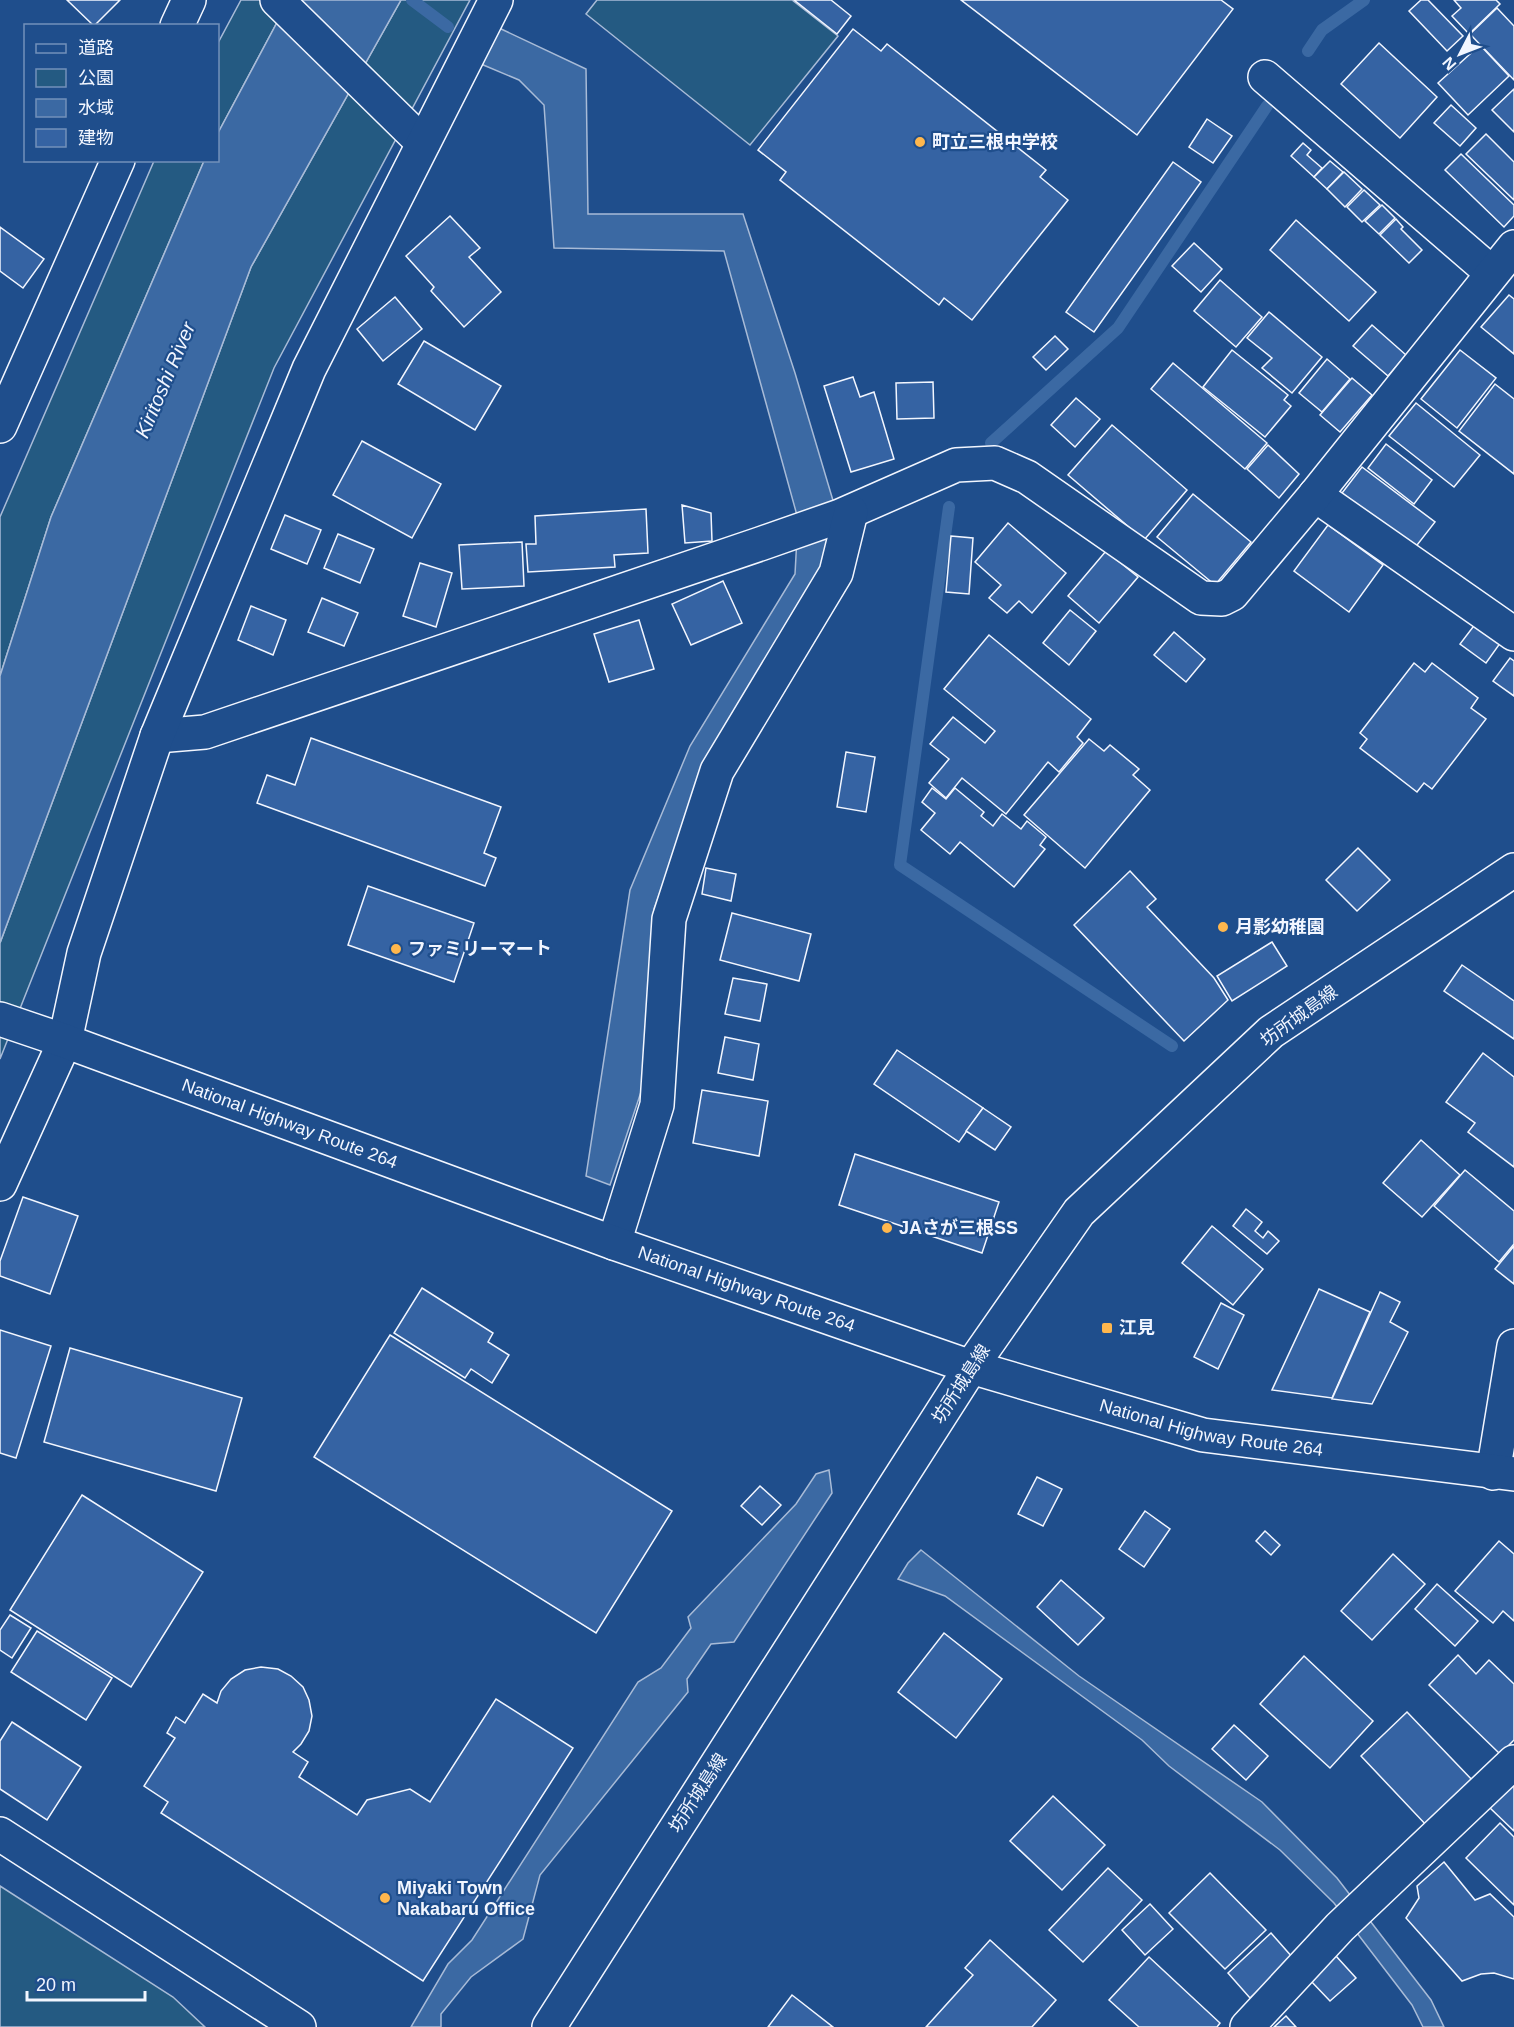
<svg xmlns="http://www.w3.org/2000/svg" width="1514" height="2027" font-family="Helvetica,'Noto Sans JP',sans-serif">
  <style>
    .green { fill: #245a82; stroke: #a8bbd7; stroke-width: 1.5 }
    .water { fill: #3b69a3; stroke: #a8bbd7; stroke-width: 1.5 }
    .lines { fill: none; stroke-linecap: round; stroke-linejoin: round }
    .stream { stroke: #3b69a3; stroke-width: 12 }
    .building { fill: #3563a3; stroke: #f2f6ff; stroke-width: 1.5 }
    .minor-casing { stroke: #f2f6ff; stroke-width: 36 }
    .secondary-casing { stroke: #f2f6ff; stroke-width: 36 }
    .trunk-casing { stroke: #f2f6ff; stroke-width: 36 }
    .minor { stroke: #1f4e8c; stroke-width: 33 }
    .secondary { stroke: #1f4e8c; stroke-width: 33 }
    .trunk { stroke: #1f4e8c; stroke-width: 33 }
    .poi-dot { fill: #ffb74d; stroke: #1f4e8c; stroke-width: 2 }
    .labels { text-anchor: middle; dominant-baseline: central; stroke-width: 4.5; stroke-linejoin: round; paint-order: stroke }
    .poi-label { font-size: 18px; font-weight: bold; fill: #f2f6ff; stroke: #1f4e8c; text-anchor: start }
    .street-label { font-size: 18px; fill: #f2f6ff; stroke: #1f4e8c }
    .water-label { font-size: 20px; font-style: italic; fill: #f2f6ff; stroke: #1f4e8c }
  </style>
  <rect width="100%" height="100%" fill="#1f4e8c"/>
  <g class="green">
    <polygon points="241,0 289,0 218,133 218,43"/>
    <polygon points="401,0 470,0 274,368 0,1059 0,943 251,267"/>
    <polygon points="597,0 792,0 838,36 750,145 586,14"/>
    <polygon points="154,161 204,161 51,517 0,676 0,517"/>
    <polygon points="0,1886 173,1997 205,2027 0,2027"/>
  </g>
  <g class="water">
    <polygon points="289,0 401,0 251,267 0,943 0,676 51,517 204,161 218,160 218,133"/>
    <polygon points="499,28 586,69 588,214 743,214 795,373 840,524 834,559 707,766 654,909 646,1077 610,1185 586,1176 630,890 690,746 795,574 798,519 724,251 554,248 544,105 519,80 481,64"/>
    <polygon points="829,1470 832,1493 734,1642 711,1644 687,1679 688,1692 540,1875 523,1939 471,1977 441,2014 441,2027 411,2027 448,1964 472,1940 638,1682 661,1668 691,1628 688,1617 796,1504 816,1474"/>
    <polygon points="921,1550 1079,1676 1262,1802 1337,1878 1431,2000 1444,2027 1423,2027 1412,2005 1334,1903 1280,1850 1169,1766 1142,1740 945,1596 898,1579 908,1563"/>
  </g>
  <g class="lines">
    <g class="stream">
      <polyline points="412,0 448,27"/>
      <polyline points="1308,51 1322,30 1364,0"/>
      <polyline points="991,443 1118,328 1267,106"/>
      <polyline points="949,507 900,865 1172,1046"/>
    </g>
  </g>
  <g class="building">
    <polygon points="67,0 120,0 94,26"/>
    <polygon points="794,0 831,0 851,16 837,34"/>
    <polygon points="961,0 1221,0 1233,9 1137,135"/>
    <polygon points="1421,0 1428,0 1463,36 1447,51 1409,11"/>
    <polygon points="1454,0 1496,0 1500,4 1469,34 1452,16 1461,8"/>
    <polygon points="1497,8 1514,26 1514,80 1470,34"/>
    <polygon points="853,29 881,51 887,44 1046,170 1040,177 1068,200 972,320 944,298 939,305 780,180 786,172 758,150"/>
    <polygon points="1379,43 1437,97 1400,138 1341,84"/>
    <polygon points="1480,45 1509,76 1468,115 1438,83"/>
    <polygon points="1514,89 1514,132 1492,110"/>
    <polygon points="1451,105 1476,128 1460,146 1434,123"/>
    <polygon points="1207,119 1232,136 1213,163 1189,147"/>
    <polygon points="1486,134 1514,162 1514,200 1466,154"/>
    <polygon points="1303,143 1311,150 1307,155 1322,168 1314,177 1291,156"/>
    <polygon points="1461,154 1514,205 1514,216 1504,227 1445,170"/>
    <polygon points="1330,161 1343,172 1327,189 1314,177"/>
    <polygon points="1173,162 1201,182 1094,332 1066,312"/>
    <polygon points="1344,172 1362,189 1345,207 1327,189"/>
    <polygon points="1364,190 1380,205 1362,222 1347,207"/>
    <polygon points="1382,205 1395,218 1379,234 1365,221"/>
    <polygon points="450,216 480,248 469,257 501,292 464,327 431,291 434,287 406,256"/>
    <polygon points="1396,219 1403,227 1401,229 1422,250 1409,263 1380,235"/>
    <polygon points="1296,220 1376,292 1349,321 1270,250"/>
    <polygon points="0,227 44,259 23,288 0,271"/>
    <polygon points="1194,243 1222,269 1201,292 1172,266"/>
    <polygon points="1220,280 1262,317 1236,347 1194,311"/>
    <polygon points="1509,295 1514,299 1514,354 1481,327"/>
    <polygon points="395,297 422,329 383,361 357,329"/>
    <polygon points="1269,312 1322,357 1292,393 1262,368 1272,358 1247,338"/>
    <polygon points="1372,325 1406,355 1388,376 1353,346"/>
    <polygon points="1055,336 1068,349 1046,370 1033,357"/>
    <polygon points="424,341 501,386 475,430 398,384"/>
    <polygon points="1232,350 1288,395 1284,400 1291,406 1265,437 1203,387"/>
    <polygon points="1460,350 1496,378 1457,428 1421,399"/>
    <polygon points="1327,359 1350,379 1322,412 1299,393"/>
    <polygon points="1173,363 1267,443 1245,469 1151,389"/>
    <polygon points="853,377 860,397 874,392 894,459 851,472 824,386"/>
    <polygon points="1352,378 1372,395 1340,432 1320,415"/>
    <polygon points="933,382 934,418 897,419 896,383"/>
    <polygon points="1495,384 1514,399 1514,474 1459,431"/>
    <polygon points="1076,398 1100,419 1075,447 1051,425"/>
    <polygon points="1416,403 1480,455 1454,487 1389,436"/>
    <polygon points="1112,425 1187,490 1144,540 1068,475"/>
    <polygon points="362,441 441,484 412,538 333,495"/>
    <polygon points="1386,444 1432,480 1414,504 1368,468"/>
    <polygon points="1268,445 1299,474 1279,498 1247,469"/>
    <polygon points="1362,467 1435,522 1414,549 1342,493"/>
    <polygon points="1193,494 1251,542 1215,585 1157,537"/>
    <polygon points="682,505 711,513 712,541 685,543"/>
    <polygon points="646,509 648,553 614,555 615,567 528,572 526,544 536,544 535,516"/>
    <polygon points="285,515 321,530 307,564 271,549"/>
    <polygon points="1008,523 1066,573 1032,613 1019,601 1007,613 989,598 1001,585 975,562"/>
    <polygon points="1328,525 1383,565 1349,612 1294,571"/>
    <polygon points="338,534 374,549 360,583 324,568"/>
    <polygon points="951,536 973,538 969,594 946,592"/>
    <polygon points="522,542 524,586 462,589 459,545"/>
    <polygon points="1106,551 1138,577 1099,623 1068,596"/>
    <polygon points="420,563 452,573 436,627 403,616"/>
    <polygon points="723,581 742,623 691,645 672,604"/>
    <polygon points="322,598 358,613 344,646 308,632"/>
    <polygon points="251,606 286,620 273,655 238,640"/>
    <polygon points="1070,610 1096,631 1069,665 1043,643"/>
    <polygon points="639,620 654,669 609,682 594,634"/>
    <polygon points="1476,623 1501,642 1486,663 1460,644"/>
    <polygon points="1174,632 1205,659 1186,682 1154,655"/>
    <polygon points="989,635 1091,719 1077,737 1083,743 1059,772 1048,762 1006,814 962,778 946,798 929,783 949,759 930,744 953,717 985,743 995,731 944,689"/>
    <polygon points="1510,658 1514,661 1514,696 1493,681"/>
    <polygon points="1414,663 1425,672 1432,663 1478,698 1471,708 1486,719 1432,789 1424,783 1417,792 1360,748 1367,739 1360,733"/>
    <polygon points="311,738 501,807 484,853 496,858 485,886 257,803 267,775 295,785"/>
    <polygon points="1089,739 1104,751 1110,745 1139,769 1133,775 1150,790 1085,868 1024,815"/>
    <polygon points="846,752 875,757 866,812 837,807"/>
    <polygon points="932,788 946,799 955,788 984,812 981,816 993,826 1002,814 1021,829 1027,821 1046,837 1040,845 1045,849 1014,887 960,842 950,854 921,830 935,813 922,802"/>
    <polygon points="1358,848 1390,880 1357,911 1326,880"/>
    <polygon points="706,868 736,874 731,901 702,894"/>
    <polygon points="1130,871 1156,899 1147,907 1214,978 1228,1000 1184,1041 1074,925"/>
    <polygon points="368,886 474,923 454,982 348,945"/>
    <polygon points="732,913 811,934 799,981 720,960"/>
    <polygon points="1272,942 1287,966 1232,1001 1217,976"/>
    <polygon points="1462,965 1514,1001 1514,1039 1444,991"/>
    <polygon points="733,978 767,984 760,1021 725,1014"/>
    <polygon points="725,1037 759,1044 753,1080 718,1073"/>
    <polygon points="897,1050 983,1108 959,1142 874,1084"/>
    <polygon points="1483,1053 1514,1077 1514,1167 1468,1132 1475,1123 1446,1102"/>
    <polygon points="702,1090 768,1101 759,1156 693,1143"/>
    <polygon points="983,1108 1011,1127 995,1150 966,1131"/>
    <polygon points="1421,1140 1460,1175 1422,1217 1383,1183"/>
    <polygon points="855,1154 999,1202 982,1253 839,1205"/>
    <polygon points="1465,1170 1514,1211 1514,1244 1499,1262 1434,1206"/>
    <polygon points="23,1197 78,1216 50,1294 0,1276 0,1261"/>
    <polygon points="1246,1209 1262,1222 1255,1231 1263,1238 1268,1231 1279,1241 1267,1254 1233,1226"/>
    <polygon points="1212,1226 1263,1269 1233,1305 1182,1263"/>
    <polygon points="1514,1246 1514,1284 1495,1269"/>
    <polygon points="422,1288 493,1333 488,1342 509,1355 492,1383 471,1369 465,1378 394,1333"/>
    <polygon points="1319,1289 1370,1312 1332,1398 1272,1390"/>
    <polygon points="1380,1292 1400,1302 1390,1322 1408,1332 1372,1404 1332,1399"/>
    <polygon points="1221,1303 1244,1315 1218,1369 1194,1357"/>
    <polygon points="0,1330 51,1346 16,1458 0,1453"/>
    <polygon points="390,1335 672,1511 596,1633 314,1457"/>
    <polygon points="70,1348 242,1398 216,1491 44,1442"/>
    <polygon points="1037,1477 1062,1489 1043,1526 1018,1514"/>
    <polygon points="760,1486 781,1505 762,1525 741,1506"/>
    <polygon points="82,1495 203,1572 131,1687 10,1610"/>
    <polygon points="1145,1511 1170,1529 1144,1567 1119,1549"/>
    <polygon points="1265,1531 1280,1545 1271,1555 1256,1541"/>
    <polygon points="1499,1541 1514,1554 1514,1621 1503,1611 1493,1623 1455,1591"/>
    <polygon points="1393,1554 1425,1584 1372,1640 1341,1611"/>
    <polygon points="1061,1580 1104,1618 1078,1645 1037,1607"/>
    <polygon points="1437,1584 1478,1621 1455,1646 1415,1609"/>
    <polygon points="10,1615 31,1628 12,1658 0,1650 0,1630"/>
    <polygon points="37,1631 112,1678 86,1720 11,1672"/>
    <polygon points="944,1633 1002,1679 956,1738 898,1692"/>
    <polygon points="1458,1655 1476,1674 1489,1660 1514,1684 1514,1740 1500,1754 1429,1685"/>
    <polygon points="1304,1656 1373,1721 1330,1768 1260,1704"/>
    <polygon points="261,1667 278,1669 291,1676 303,1687 309,1700 312,1716 309,1731 301,1744 293,1752 308,1762 299,1777 357,1815 367,1800 410,1789 430,1802 496,1699 573,1748 423,1981 161,1813 168,1802 144,1786 175,1738 167,1733 176,1717 185,1723 203,1694 217,1703 221,1691 231,1679 245,1670"/>
    <polygon points="1407,1712 1475,1783 1428,1827 1361,1756"/>
    <polygon points="12,1722 81,1767 47,1820 0,1789 0,1741"/>
    <polygon points="1234,1725 1268,1756 1246,1780 1212,1749"/>
    <polygon points="1514,1783 1514,1831 1489,1807"/>
    <polygon points="1053,1796 1105,1845 1062,1890 1010,1841"/>
    <polygon points="1500,1823 1514,1837 1514,1905 1466,1858"/>
    <polygon points="1444,1862 1475,1900 1490,1894 1514,1917 1514,1979 1494,1973 1481,1974 1462,1981 1406,1918 1419,1898 1417,1886"/>
    <polygon points="1108,1868 1142,1900 1083,1962 1049,1930"/>
    <polygon points="1210,1873 1266,1930 1225,1969 1169,1913"/>
    <polygon points="1150,1904 1173,1929 1145,1955 1122,1930"/>
    <polygon points="1271,1933 1293,1958 1250,1998 1228,1973"/>
    <polygon points="990,1940 1056,2000 1032,2027 926,2027 973,1975 965,1968"/>
    <polygon points="1336,1956 1356,1978 1330,2001 1310,1980"/>
    <polygon points="1149,1957 1220,2023 1217,2027 1139,2027 1109,2000"/>
    <polygon points="792,1995 833,2027 768,2027"/>
    <polygon points="1286,2016 1296,2027 1274,2027"/>
  </g>
  <g class="lines">
    <defs>
      <g id="minor">
        <polyline points="277,0 423,143"/>
        <polyline points="177,26 189,0"/>
        <polyline points="1265,77 1492,273"/>
        <polyline points="0,426 118,160"/>
        <polyline points="1315,495 1514,634"/>
        <polyline points="157,736 205,732 760,544 840,516 956,465 995,463 1027,477 1201,598 1222,599 1232,594 1315,495 1514,247"/>
        <polyline points="0,1184 65,1041 84,953 157,736 309,369 496,0"/>
        <polyline points="614,1243 657,1105 669,919 717,771 836,573 851,512"/>
        <polyline points="1493,1473 1514,1346"/>
        <polyline points="0,1834 299,2027"/>
        <polyline points="1247,2027 1340,1927 1514,1762"/>
      </g>
      <polyline id="secondary" points="549,2027 971,1367 1079,1212 1271,1032 1514,870"/>
      <g id="trunk">
        <path id="s1" d="M 0,1019 L 65,1041 L 614,1243 L 971,1367 L 1203,1435 L 1514,1474"/>
      </g>
    </defs>
    <use href="#minor" class="minor-casing"/>
    <use href="#secondary" class="secondary-casing"/>
    <use href="#trunk" class="trunk-casing"/>
    <use href="#minor" class="minor"/>
    <use href="#secondary" class="secondary"/>
    <use href="#trunk" class="trunk"/>
  </g>
  <g class="poi-dot">
    <circle cx="920" cy="142" r="6"/>
    <circle cx="1223" cy="927" r="6"/>
    <circle cx="396" cy="949" r="6"/>
    <circle cx="887" cy="1228" r="6"/>
    <rect x="1101" y="1322" width="12" height="12" rx="3"/>
    <circle cx="385" cy="1898" r="6"/>
  </g>
  <g class="labels">
    <g class="poi-label">
      <text x="932" y="142">町立三根中学校</text>
      <text x="1235" y="927">月影幼稚園</text>
      <text x="408" y="949">ファミリーマート</text>
      <text x="899" y="1228">JAさが三根SS</text>
      <text x="1119" y="1328">江見</text>
      <text x="397" y="1888">Miyaki Town<tspan x="397" dy="21">Nakabaru Office</tspan></text>
    </g>
    <g class="street-label">
      <text transform="translate(1299 1016) rotate(-36)">坊所城島線</text>
      <text stroke="none"><textPath href="#s1" startOffset="308">National Highway Route 264</textPath></text>
      <text stroke="none"><textPath href="#s1" startOffset="794">National Highway Route 264</textPath></text>
      <text transform="translate(961 1384) rotate(-57)">坊所城島線</text>
      <text stroke="none"><textPath href="#s1" startOffset="1280">National Highway Route 264</textPath></text>
      <text transform="translate(698 1793) rotate(-57)">坊所城島線</text>
    </g>
    <g class="water-label">
      <text transform="translate(165 380) rotate(-67)">Kiritoshi River</text>
    </g>
  </g>
  <rect x="24" y="24" width="195" height="138" fill="#1f4e8c" stroke="#7391ba" stroke-width="1.5"/>
  <rect x="36" y="44" width="30" height="9" fill="#1f4e8c" stroke="#7391ba" stroke-width="1.5"/>
  <text x="78" y="54" font-size="18" fill="#f2f6ff">道路</text>
  <rect x="36" y="69" width="30" height="18" fill="#245a82" stroke="#7391ba" stroke-width="1.5"/>
  <text x="78" y="84" font-size="18" fill="#f2f6ff">公園</text>
  <rect x="36" y="99" width="30" height="18" fill="#3b69a3" stroke="#7391ba" stroke-width="1.5"/>
  <text x="78" y="114" font-size="18" fill="#f2f6ff">水域</text>
  <rect x="36" y="129" width="30" height="18" fill="#3563a3" stroke="#7391ba" stroke-width="1.5"/>
  <text x="78" y="144" font-size="18" fill="#f2f6ff">建物</text>
  <g transform="translate(1460 54) rotate(228)" stroke="#1f4e8c" stroke-width="4.5" paint-order="stroke">
  <path d="M0-4.5L10 22L0 15L-10 22Z" fill="#f2f6ff"/>
  <text y="-9" font-size="16" font-weight="bold" text-anchor="middle" fill="#f2f6ff">N</text>
  </g>
  <path d="M27 1991v9h118v-9" fill="none" stroke="#f2f6ff" stroke-width="3"/>
  <text x="36" y="1991" font-size="18" fill="#f2f6ff" stroke="#1f4e8c" stroke-width="4.5" paint-order="stroke">20 m</text>
</svg>
